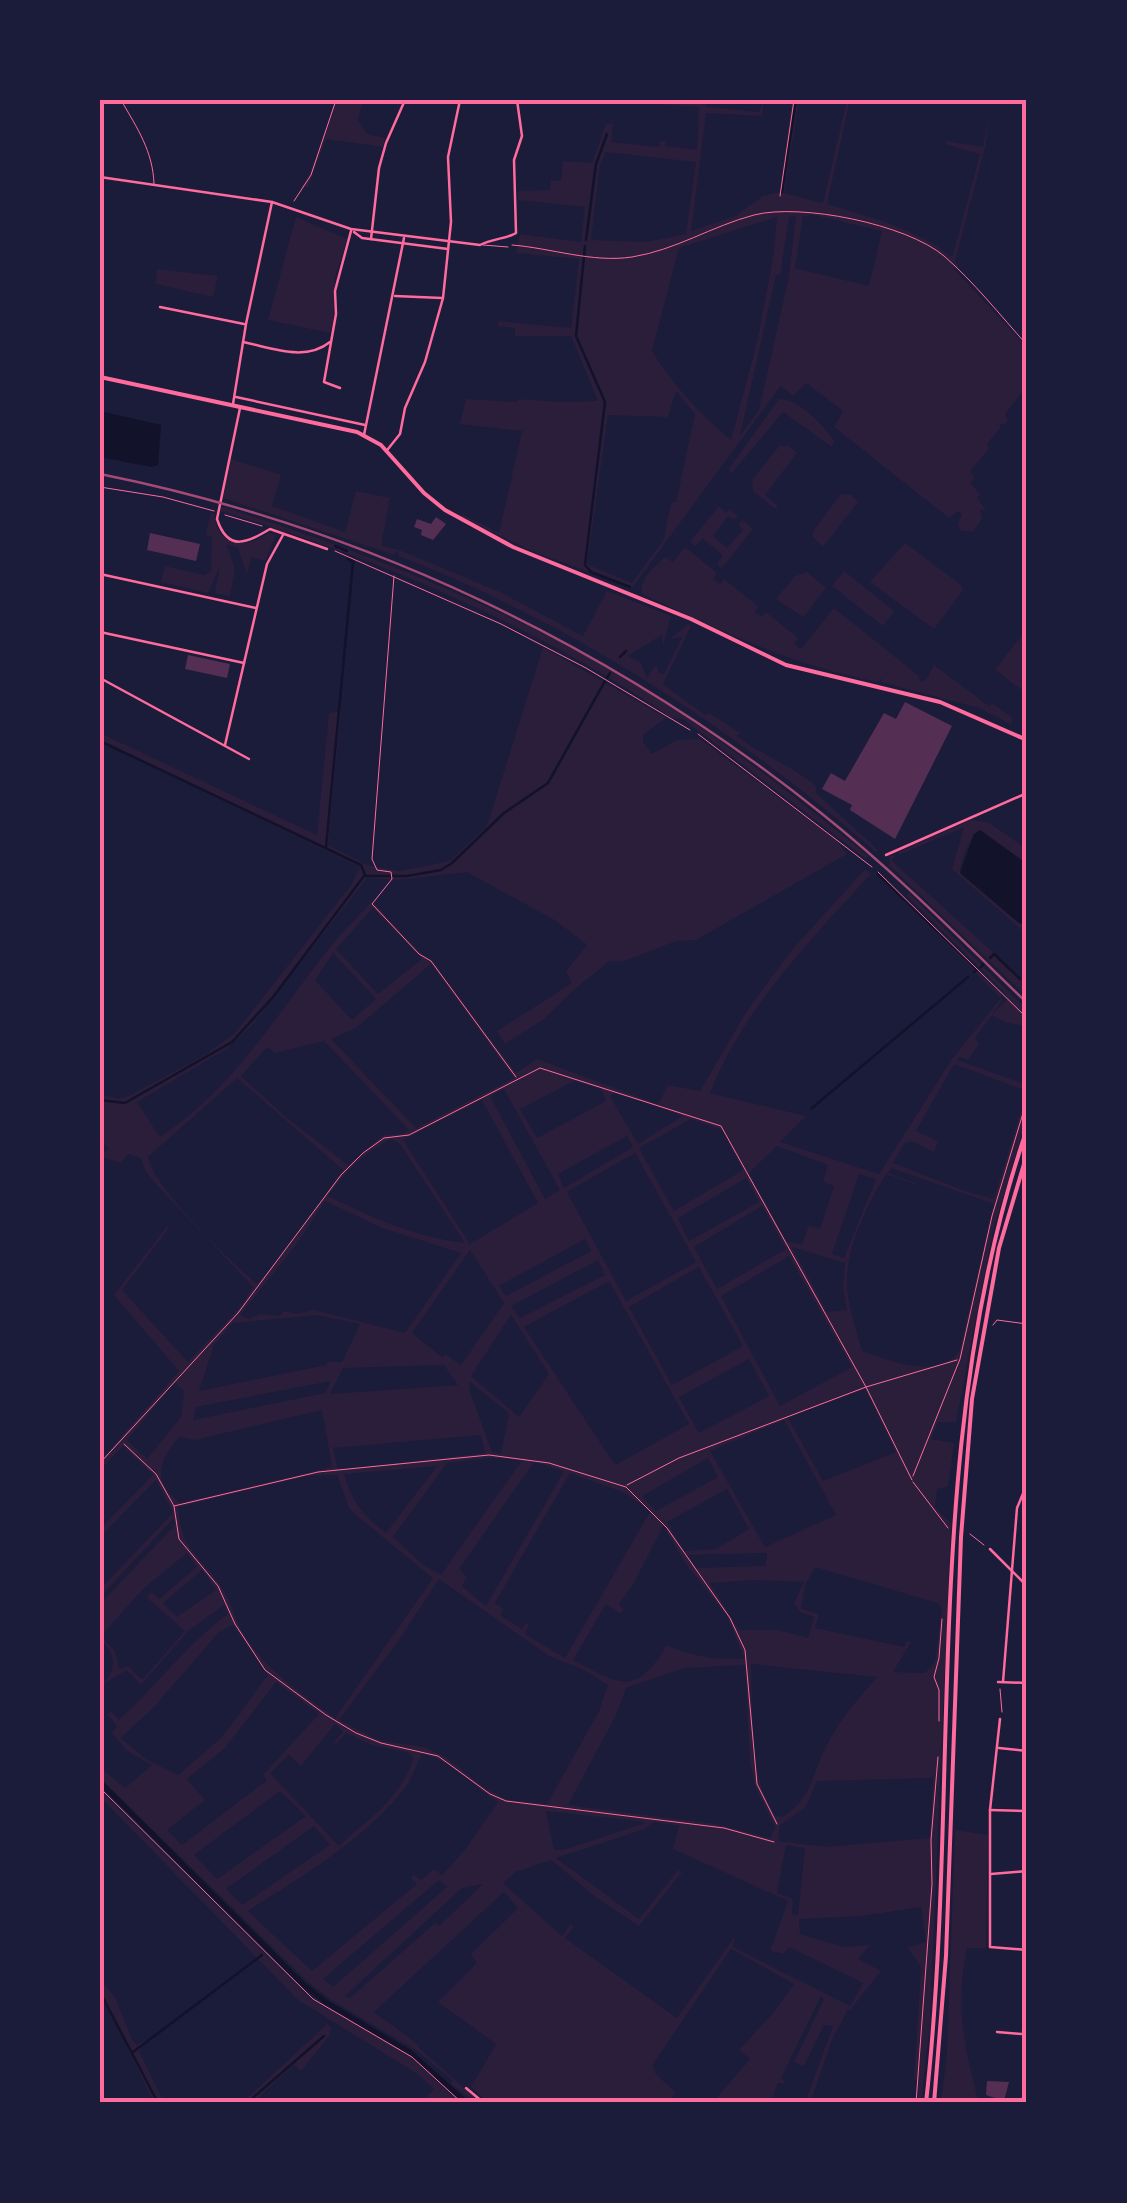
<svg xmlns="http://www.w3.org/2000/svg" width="1127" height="2203" font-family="'Noto Serif',serif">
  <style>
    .green { fill: #2a1e3b; fill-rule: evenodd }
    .water { fill: #12122b }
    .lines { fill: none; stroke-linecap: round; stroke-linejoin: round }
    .stream { stroke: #12122b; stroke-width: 2.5 }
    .canal { stroke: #12122b; stroke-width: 5 }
    .building { fill: #542f53 }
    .path { stroke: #ff6b9d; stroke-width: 1 }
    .service { stroke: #ff6b9d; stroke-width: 1 }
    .minor { stroke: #ff6b9d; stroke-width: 2.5 }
    .secondary { stroke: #ff6b9d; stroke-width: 4 }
    .primary { stroke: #ff6b9d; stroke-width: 4 }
    .rail { stroke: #a44b75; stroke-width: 2.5 }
    .neatline { fill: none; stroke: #ff6b9d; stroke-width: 4 }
  </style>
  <rect width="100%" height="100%" fill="#1b1b3a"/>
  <g class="green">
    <polygon points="336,100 363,100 358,120 367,134 385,138 383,147 326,139 308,187 301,187 309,175"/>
    <path d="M 604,100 L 707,100 L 706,107 L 759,112 L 764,100 L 762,116 L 706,113 L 691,231 L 735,216 L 763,196 L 780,192 L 792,100 L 799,100 L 784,193 L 823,203 L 847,100 L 850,100 L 827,204 C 868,217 917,228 950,256 L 953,255 L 980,154 L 945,144 L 946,141 L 983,147 L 992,100 L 985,148 L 955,261 L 959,268 L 953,268 L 1027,347 L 1027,386 L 1005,414 L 1008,420 L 1005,424 L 1000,424 L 1001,427 L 987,444 L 989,449 L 970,471 L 975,478 L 970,483 L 980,494 L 977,498 L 986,510 L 980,510 L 982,519 L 973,532 L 961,531 L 958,524 L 962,514 L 958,511 L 949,518 L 834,427 L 843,411 L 806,383 L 793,396 L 781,386 L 779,388 L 632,588 L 532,551 L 461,517 L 462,514 L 499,533 L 522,431 L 460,424 L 466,399 L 517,402 L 518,399 L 559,402 L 598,401 L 571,336 L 515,336 L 515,328 L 498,326 L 498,321 L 571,328 L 579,259 L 516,253 L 520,234 L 581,242 L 585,207 L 518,200 L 518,191 L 550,190 L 551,180 L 561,181 L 563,161 L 592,163 L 606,124 L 613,124 L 611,142 L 659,147 L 660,141 L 665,141 L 665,146 L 697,150 L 699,107 ZM 606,152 L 696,162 L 686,234 L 646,242 L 591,240 L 600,165 ZM 814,215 L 882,231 L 869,286 L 795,268 L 803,216 ZM 796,216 L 789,276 L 759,410 L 740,436 L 776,275 L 780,275 L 789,217 ZM 777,217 L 773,257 L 758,338 L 731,440 C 700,414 673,385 652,351 L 679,248 ZM 676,391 L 695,414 L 676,502 L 671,503 L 664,539 L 632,583 L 587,564 L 608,415 L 668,417 Z"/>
    <polygon points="296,217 347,239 335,277 333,323 330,333 268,320"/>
    <polygon points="157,269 218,276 213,297 155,284"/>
    <path d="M 779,399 C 799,399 824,425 834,441 L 832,447 L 783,412 L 732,473 L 728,470 Z"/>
    <polygon points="779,446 789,446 797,453 765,495 778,506 775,509 753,491 752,480"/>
    <path d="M 231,459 L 281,475 L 272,506 L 345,532 L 356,491 L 390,498 L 381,546 L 397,549 L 500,592 L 583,636 L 607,591 L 671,616 L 663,646 L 662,635 L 628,656 L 641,663 L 647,678 L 656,665 L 660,674 L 664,674 L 682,637 L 670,639 L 688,624 L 691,626 L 663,684 L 705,715 L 709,713 L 740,733 L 737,736 C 762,756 792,765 816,786 L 816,793 L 878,850 L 876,852 C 734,729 574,624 399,556 L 397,550 L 394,555 L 223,498 Z"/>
    <polygon points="841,494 851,495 858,502 823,547 812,536 813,531"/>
    <path d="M 221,506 C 374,555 524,613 660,700 C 733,747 800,801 868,856 L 866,859 L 683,719 L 672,718 C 543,629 371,555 220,511 Z"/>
    <polygon points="719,506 726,513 730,509 738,517 734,520 728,516 713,536 727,548 743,530 738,524 742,520 753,529 722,568 717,564 723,555 703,539 695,546 690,542"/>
    <path d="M 211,512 L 215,514 C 215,545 247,551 268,533 L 276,535 L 265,561 L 251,557 L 247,575 L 238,548 L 226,544 L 235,569 L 230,596 L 215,593 L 220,566 L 208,593 L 161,582 L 165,566 L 204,575 L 211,571 L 212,537 L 206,535 Z"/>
    <polygon points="905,543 961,585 963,590 934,629 870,582"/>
    <path d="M 685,547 L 717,573 L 714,579 L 720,584 L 724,579 L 758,606 L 755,612 L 762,617 L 766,612 L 798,638 L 794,644 L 801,649 L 834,608 L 919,676 L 920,681 L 926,680 L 934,665 L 989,706 L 992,703 L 1012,717 L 1012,725 L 979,708 L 881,682 L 882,678 L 878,682 C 789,665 723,631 642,594 C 639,578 655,567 665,557 L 673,562 Z"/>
    <polygon points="844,571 894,611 883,626 832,586"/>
    <polygon points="807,572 826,588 803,617 776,599 795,576"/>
    <polygon points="1027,628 1027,694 995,670"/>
    <path d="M 543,647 L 666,718 L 643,735 L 643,742 L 652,754 L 677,740 L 700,739 L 836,840 L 847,854 L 696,940 L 676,941 L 625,961 L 610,961 L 576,988 L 544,1019 L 505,1044 L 497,1031 L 572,983 L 566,971 L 587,945 L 556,921 L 467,872 L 397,880 L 367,878 L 250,1027 L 226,1049 L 137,1102 L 160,1137 C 234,1088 276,1015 330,947 C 343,931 358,917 372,901 L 420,953 L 432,961 L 516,1073 L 537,1059 L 658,1104 L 668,1085 L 700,1091 L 748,1009 L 791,951 L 865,869 L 871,874 C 811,939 743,1009 710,1093 L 806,1116 L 780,1142 L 879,1174 L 952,1059 L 1001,998 L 901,898 L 1001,994 L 1001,1002 L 992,1014 L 1008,999 L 1004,992 L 907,896 L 909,893 L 1027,1010 L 1027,1027 L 1005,1022 L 992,1015 L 975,1038 L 979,1044 L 968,1060 L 960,1057 L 957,1060 L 1027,1085 L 1027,1117 L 993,1231 L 956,1422 L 938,1422 L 931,1439 L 954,1443 L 948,1487 L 937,1489 L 935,1508 L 951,1523 L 930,2023 L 921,2103 L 918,2103 L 918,2080 L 914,2079 L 921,1967 L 908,1948 L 926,1942 L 921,1907 L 861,1916 L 799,1919 L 800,1934 L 844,1947 L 870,1945 L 858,1959 L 881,1971 L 851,2009 L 848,2009 L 832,2040 L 810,2103 L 805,2103 L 833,2026 L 824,2025 L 804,2066 L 794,2062 L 824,1999 L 821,1996 L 781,2078 L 785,2081 L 784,2084 L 778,2083 L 771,2103 L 712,2103 L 750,2059 L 739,2050 L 774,2012 L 794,1984 L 731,1949 L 653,2064 L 655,2073 L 676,2093 L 668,2103 L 488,2103 L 471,2087 L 496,2044 L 438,2002 L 477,1963 L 471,1954 L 518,1908 L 504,1892 L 374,2012 L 419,2045 L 418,2047 L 481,2103 L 477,2103 L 451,2084 L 452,2080 L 416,2050 L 331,2000 L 307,1981 L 100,1778 L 100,1767 L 125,1788 L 152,1765 L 127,1751 L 112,1733 L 117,1726 L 107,1714 L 111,1711 L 119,1720 C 157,1685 187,1644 228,1614 L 224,1605 L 188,1631 L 141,1685 L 127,1670 L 102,1685 C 117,1667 117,1656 100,1639 L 100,1604 L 175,1525 L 173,1519 L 100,1597 L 100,1589 L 173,1513 L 156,1480 L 100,1537 L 100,1529 L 153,1475 L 123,1446 L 100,1470 L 100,1461 L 179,1371 L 114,1295 L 167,1226 L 169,1228 L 122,1290 L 188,1362 L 242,1305 L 253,1287 L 155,1183 L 145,1171 L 141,1158 L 128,1154 L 121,1163 L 105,1158 L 100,1162 L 100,1155 L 109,1149 L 100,1140 L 100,1094 L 119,1099 L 129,1096 L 205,1055 L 235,1033 L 351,885 L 360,867 L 100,742 L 100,733 L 317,835 L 329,713 L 341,711 L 328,845 L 367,865 L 399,871 L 450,861 L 487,826 ZM 373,908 L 422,959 L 378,994 L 336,949 ZM 333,953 L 376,999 L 352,1020 L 315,980 ZM 431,964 L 514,1078 L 416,1128 L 331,1039 L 356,1028 ZM 324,1041 L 409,1130 L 403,1134 L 383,1135 L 348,1165 L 286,1117 L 241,1076 L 267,1047 L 275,1053 ZM 954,1064 L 1027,1091 L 994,1199 L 968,1192 L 893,1163 L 904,1144 L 911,1141 L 934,1152 L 938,1141 L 916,1131 ZM 237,1078 L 343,1170 L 290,1245 L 257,1284 C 232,1263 153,1187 148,1157 ZM 574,1081 L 601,1089 L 606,1101 L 537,1138 L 520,1109 ZM 504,1089 L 560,1190 L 545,1199 L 490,1096 ZM 615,1093 L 681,1115 L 681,1117 L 638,1144 L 610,1096 ZM 482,1100 L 538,1203 L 470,1244 L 403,1140 ZM 691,1119 L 722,1130 L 743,1170 L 674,1211 L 639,1148 ZM 627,1136 L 633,1147 L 564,1188 L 558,1174 ZM 391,1139 L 400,1144 L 465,1243 C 415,1237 373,1218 328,1196 C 345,1172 365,1152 391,1139 ZM 777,1146 L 828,1165 L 823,1182 L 834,1186 L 820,1229 L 809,1225 L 802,1244 L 787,1242 L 749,1173 ZM 635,1153 L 696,1262 L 626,1301 L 567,1192 ZM 891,1168 L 994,1204 L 959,1352 C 934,1381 891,1360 862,1351 C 857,1333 851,1314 848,1296 C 842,1254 865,1209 886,1174 L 951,1197 L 888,1173 ZM 859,1174 L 876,1179 L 844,1258 L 832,1254 ZM 746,1178 L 759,1202 L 689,1241 L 678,1218 ZM 325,1201 L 382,1228 L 461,1253 L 405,1333 L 314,1310 L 297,1314 L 284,1311 L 280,1316 L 260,1314 L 249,1319 L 240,1315 L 296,1245 ZM 762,1206 L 786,1249 L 717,1289 L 694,1247 ZM 585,1239 L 591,1251 L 506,1296 L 499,1286 ZM 792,1247 L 845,1263 L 843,1288 L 847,1310 L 827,1312 ZM 470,1250 L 504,1303 L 461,1365 L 445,1354 L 442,1357 L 412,1333 ZM 789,1256 L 852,1367 L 780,1406 L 721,1296 ZM 598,1260 L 605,1275 L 520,1318 L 511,1306 ZM 699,1267 L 743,1346 L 672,1385 L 629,1307 ZM 609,1281 L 689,1424 L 615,1465 L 524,1327 ZM 316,1315 L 360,1324 L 342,1362 L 328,1362 L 326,1365 L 199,1391 L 214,1345 L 233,1323 ZM 511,1315 L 549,1374 L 519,1417 L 471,1376 ZM 749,1359 L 769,1396 L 699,1433 L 679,1397 ZM 444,1365 L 458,1385 L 330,1394 L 343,1368 ZM 331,1381 L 325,1393 L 193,1420 L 196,1407 ZM 175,1382 L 184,1391 L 181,1417 L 147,1459 L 127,1440 ZM 470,1382 L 509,1413 L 501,1454 L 492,1452 L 469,1389 ZM 865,1389 L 896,1452 L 823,1481 L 788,1418 ZM 322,1410 L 332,1467 L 180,1503 C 152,1481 158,1462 179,1437 L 195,1440 ZM 784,1420 L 836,1515 L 765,1547 L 710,1451 ZM 481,1435 L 485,1453 L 338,1470 L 333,1448 ZM 489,1458 L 522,1460 L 441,1575 L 426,1567 L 393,1537 L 447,1463 ZM 708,1458 L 718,1477 L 656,1511 L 642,1496 ZM 534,1462 L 564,1471 L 486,1606 L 462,1586 L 467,1577 L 459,1569 ZM 437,1466 L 386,1533 C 363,1515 352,1502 344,1474 ZM 570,1473 C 604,1487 622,1486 650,1512 L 565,1658 L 525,1634 L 529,1624 L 526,1623 L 522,1629 L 501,1616 L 503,1609 L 495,1603 ZM 337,1475 L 349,1508 L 358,1517 L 433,1578 L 335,1718 C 301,1693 267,1671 244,1635 C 235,1619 231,1601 221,1586 C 198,1553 181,1551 178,1507 L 307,1476 ZM 727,1489 L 749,1529 L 716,1549 L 684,1551 L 667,1522 ZM 663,1526 L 686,1564 L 727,1616 L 744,1658 C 717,1661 691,1656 667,1645 C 635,1698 619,1684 573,1660 L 606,1604 L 620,1613 L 624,1610 L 619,1604 L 634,1583 ZM 187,1553 L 197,1567 L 159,1599 L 151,1592 L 147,1598 L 185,1631 L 142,1680 L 128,1666 L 119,1669 L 115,1651 L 101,1636 L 144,1588 ZM 767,1553 L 766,1566 L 697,1568 L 687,1555 ZM 815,1567 L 937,1603 L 942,1608 L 935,1662 L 925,1673 L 893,1672 L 911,1642 L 907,1641 L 904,1647 L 815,1628 L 819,1614 L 801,1609 L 805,1585 ZM 202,1570 L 216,1590 L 177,1617 L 163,1603 ZM 439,1579 L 549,1656 L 582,1669 L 608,1685 L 599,1711 L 547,1804 L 508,1800 L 486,1789 L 444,1756 L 424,1747 L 381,1741 L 339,1720 L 399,1640 ZM 755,1580 L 804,1582 L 794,1603 L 800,1612 L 814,1617 L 808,1638 L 778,1630 L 739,1630 L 710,1583 ZM 233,1625 L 268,1675 L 222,1737 L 178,1775 L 146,1759 L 121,1738 L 155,1706 L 219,1632 ZM 751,1664 L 877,1677 C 858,1699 845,1713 830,1739 C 812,1770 815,1795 783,1817 L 775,1816 L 762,1790 L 753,1754 ZM 745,1665 L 750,1761 L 755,1786 L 775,1827 L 770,1838 L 716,1824 L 568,1805 L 616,1715 L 626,1688 L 684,1668 ZM 276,1682 L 319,1714 L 263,1775 L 267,1780 L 182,1845 L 167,1830 L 205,1800 L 187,1779 L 225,1748 ZM 335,1724 L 343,1731 L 334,1742 L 336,1744 L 346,1733 L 372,1745 L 407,1752 L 414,1758 C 396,1805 370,1816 339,1846 L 270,1773 L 289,1755 L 301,1766 ZM 422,1754 C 452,1760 472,1786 498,1802 L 465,1850 L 442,1875 L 434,1869 L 421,1880 L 414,1875 L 411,1878 L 417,1884 L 312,1971 L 248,1911 C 303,1875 363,1841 404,1789 C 412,1779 416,1765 422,1754 ZM 933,1778 L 930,1838 L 826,1847 L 778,1841 L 780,1825 L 805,1808 L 817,1781 ZM 280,1791 L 306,1816 L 217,1879 L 194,1855 ZM 546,1811 L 645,1822 L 645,1823 L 563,1850 L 554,1850 ZM 653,1822 L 679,1826 L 673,1849 L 788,1901 L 770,1951 L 784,1954 L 789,1947 L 863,1983 L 850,2006 L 733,1947 L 735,1936 L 677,2018 L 565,1938 L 574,1927 L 571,1924 L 562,1936 L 503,1883 L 516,1872 L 551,1860 L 593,1895 L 639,1926 L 682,1872 L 678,1870 L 639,1919 L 556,1858 L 645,1829 ZM 314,1826 L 330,1845 L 242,1905 L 226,1889 ZM 786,1845 L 805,1848 L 798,1915 L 792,1914 L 793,1899 L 777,1893 ZM 439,1880 L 447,1887 L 333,1987 L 323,1979 ZM 483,1884 L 439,1926 L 435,1923 L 350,1998 L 345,1996 L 462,1888 Z"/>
    <path d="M 971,820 L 988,822 L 1027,849 L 1027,864 L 980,830 C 969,837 961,860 960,873 L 1019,923 L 1027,925 L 1027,935 L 952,869 L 964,827 L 899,855 L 899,852 Z"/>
    <polygon points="896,854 892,861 1027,983 1027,997 889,865 890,856"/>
    <polygon points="100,1790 312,2000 413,2057 466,2103 422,2067 459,2103 445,2100 421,2103 434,2089 416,2073 298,2000 100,1797"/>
    <path d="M 955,1830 L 988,1835 L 986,1948 L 967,1948 C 955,2008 964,2045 979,2103 L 960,2103 L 958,2098 L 941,2100 L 947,2054 Z"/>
    <polygon points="100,1979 115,1997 132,2040 137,2045 149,2038 139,2051 164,2103 154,2103 110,2011 100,1997"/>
    <polygon points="327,2024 331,2027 330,2035 301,2071 294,2065 252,2103 242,2103"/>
  </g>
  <g class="water">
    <polygon points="100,411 161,425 158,465 152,467 100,457"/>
    <polygon points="980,830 1027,864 1027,925 1019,923 960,873 974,834"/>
  </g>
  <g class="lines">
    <g class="stream">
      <polyline points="782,192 796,100"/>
      <polyline points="586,240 596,164 607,134"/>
      <polyline points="585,246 576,336 605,402 585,565 591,572 630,587"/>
      <polyline points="335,546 347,551"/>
      <polyline points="620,657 626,651"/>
      <polyline points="607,678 610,673"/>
      <polyline points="100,741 361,865 365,875"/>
      <polyline points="326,847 353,562 348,559"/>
      <polyline points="878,874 977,970 974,972"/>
      <polyline points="365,876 407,876 441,870 452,863 504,813 548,783 605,681"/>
      <polyline points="990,958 994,954 1020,979"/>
      <polyline points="981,967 983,964"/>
      <polyline points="100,1100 125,1103 232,1042 273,997 364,876"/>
      <polyline points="812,1108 968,977"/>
      <polyline points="267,1951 269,1950"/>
      <polyline points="100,1992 158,2103"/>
      <polyline points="133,2052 262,1955"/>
      <polyline points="247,2103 324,2036"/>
    </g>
    <polyline class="canal" points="100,1782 303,1984 327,2003 411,2053 467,2103"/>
  </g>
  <g class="building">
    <polygon points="436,517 446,524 433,540 421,535 422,530 414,527 417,519 431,524"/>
    <polygon points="150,533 200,544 196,561 147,550"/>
    <polygon points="188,655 230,664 227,678 185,669"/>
    <polygon points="905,702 952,726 895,839 850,810 852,805 822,789 831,773 845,781 884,713 896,719"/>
    <polygon points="987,2081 1009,2082 1004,2101 986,2095"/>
  </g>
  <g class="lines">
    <g class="path">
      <polyline points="780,196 794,100"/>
      <polyline points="294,201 311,175 336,100"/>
      <path d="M 512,245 C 551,248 592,263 632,257 C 676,250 712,226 754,215 C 801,203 906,224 944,256 C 974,282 1000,315 1027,345"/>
      <polyline points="100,487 163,497 214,511"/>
      <polyline points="225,515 262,526"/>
      <polyline points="335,551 501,624 586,668 690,730"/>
      <polyline points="394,576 372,859 377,870 391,872 392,879 372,904 419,954 431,961 516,1077"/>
      <polyline points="878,872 1027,1018"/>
      <polyline points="993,1325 997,1320 1027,1324"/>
      <polyline points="124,1444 156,1474 174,1506 179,1539 218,1586 235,1624 265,1670 326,1715 356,1733 381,1743 438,1756 490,1794 506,1801 724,1828 774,1842"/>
      <polyline points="100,1463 238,1313 341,1175 363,1153 384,1138 409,1135 540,1068 721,1126 866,1387 912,1480"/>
      <polyline points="913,1476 960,1359 992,1216 1027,1100"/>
      <polyline points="913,1482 948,1528"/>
      <polyline points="627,1485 679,1458 866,1387 957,1360"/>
      <polyline points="174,1506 318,1472 489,1455 549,1463 626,1487 667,1528 730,1618 745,1650 757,1784 777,1824"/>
      <polyline points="970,1534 984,1545"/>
      <polyline points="1000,1689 1002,1712"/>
      <polyline points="939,1721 939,1690 934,1677 939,1658 942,1619"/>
      <polyline points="100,1788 313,1999 412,2057 462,2103"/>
      <polyline points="916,2103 932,1884 931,1840 938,1757"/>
    </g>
    <g class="service">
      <path d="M 121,100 C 137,128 153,151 154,184"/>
      <polyline points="483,245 508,247"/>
      <polyline points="698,734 872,867"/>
    </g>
    <g class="minor">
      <path d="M 100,177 L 272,202 L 351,229 L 480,245 C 491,239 509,238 516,233 L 514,160 L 522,136 L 517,100"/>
      <polyline points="354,232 362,238 448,249"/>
      <polyline points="371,239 379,168 386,143 405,100"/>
      <polyline points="395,296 442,298"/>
      <polyline points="160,307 244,324"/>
      <path d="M 243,342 C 272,348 305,362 330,342"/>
      <polyline points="340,388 324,382 336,314 335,291 351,231"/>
      <polyline points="236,397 365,425"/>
      <polyline points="233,404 246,324 272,202"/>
      <path d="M 240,408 L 217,519 C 228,553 248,542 270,529 L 327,549"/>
      <polyline points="364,435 404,238"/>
      <polyline points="388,449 400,434 405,408 425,362 443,298 451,222 448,157 460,100"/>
      <polyline points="100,574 256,608"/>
      <polyline points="100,632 244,663"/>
      <polyline points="100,678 249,759"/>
      <polyline points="225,745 267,564 283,535"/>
      <polyline points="886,855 1027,793"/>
      <polyline points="990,1549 1027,1586"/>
      <polyline points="998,1682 1027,1683"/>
      <polyline points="1003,1682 1017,1508 1027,1484"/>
      <polyline points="1000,1719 990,1810 990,1947 1027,1950"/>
      <polyline points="999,1748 1027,1751"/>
      <polyline points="990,1810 1027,1811"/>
      <polyline points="991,1874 1027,1871"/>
      <polyline points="1027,1952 1023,2034 1027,2034"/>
      <polyline points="997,2032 1021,2034"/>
      <polyline points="466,2088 484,2103"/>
    </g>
    <polyline class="secondary" points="1020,2103 1027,2094"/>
    <g class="primary">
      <polyline points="100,377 357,432 381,445 424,493 445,510 513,547 691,619 786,665 940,702 1027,740"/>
      <path d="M 926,2103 C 962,1778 919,1443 1027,1129"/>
      <polyline points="934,2103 946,1956 961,1537 972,1399 999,1248 1027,1154"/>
    </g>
    <path class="rail" d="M 100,474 C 364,527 611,645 821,813 C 894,871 960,938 1027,1003"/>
  </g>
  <rect width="1127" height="2203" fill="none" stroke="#1b1b3a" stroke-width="205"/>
  <rect x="102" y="102" width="922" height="1998" class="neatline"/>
</svg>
